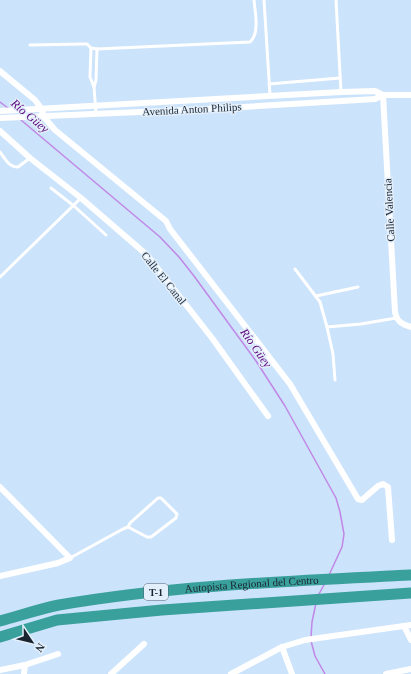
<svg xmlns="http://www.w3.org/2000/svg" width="411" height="674" font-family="'Times New Roman',serif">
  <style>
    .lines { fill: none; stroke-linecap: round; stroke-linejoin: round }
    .stream { stroke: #c187e6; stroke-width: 1.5 }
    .service { stroke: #fff; stroke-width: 3 }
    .minor { stroke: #fff; stroke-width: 6 }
    .motorway { stroke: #39a09c; stroke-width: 11 }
    .labels { text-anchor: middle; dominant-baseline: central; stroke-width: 3; stroke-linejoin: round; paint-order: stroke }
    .shield { fill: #e3effb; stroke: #56616d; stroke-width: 1 }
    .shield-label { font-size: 10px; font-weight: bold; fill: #1a2430 }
    .street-label { font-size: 11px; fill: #1a2430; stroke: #e3effb }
    .water-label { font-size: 12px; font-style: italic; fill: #5b047e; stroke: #e3effb }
  </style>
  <rect width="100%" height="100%" fill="#cce3fc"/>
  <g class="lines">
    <g class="stream">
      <polyline points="0,102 8,108"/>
      <polyline points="21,120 160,237 179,257 194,276 256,361 285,406 336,498 340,512 344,534 342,547 329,575"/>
      <polyline points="319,594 325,583"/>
      <polyline points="311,637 312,622 316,603"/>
      <polyline points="311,641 315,656 325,674"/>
    </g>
    <g class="service">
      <polyline points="264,0 270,95"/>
      <polyline points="336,0 341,92"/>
      <path d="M 30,45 L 84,44 L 87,44 L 91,48 L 97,49 L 250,42 C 260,33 255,13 254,0"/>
      <polyline points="91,48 90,77 94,87"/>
      <polyline points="269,84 340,78"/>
      <polyline points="96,114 94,87 96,80 97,49"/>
      <path d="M 0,152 C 5,159 9,167 18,167 L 30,158"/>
      <polyline points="51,188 74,206 106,235"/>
      <polyline points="295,269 320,302 327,327"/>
      <polyline points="0,277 81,198"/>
      <polyline points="316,296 358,287"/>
      <polyline points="335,380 333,354 327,327 361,324 396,318"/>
      <polyline points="70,558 123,529 128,527 147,537 151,537 176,518 177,514 161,498 158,498 130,523 128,527"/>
    </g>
    <g class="minor">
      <polyline points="0,71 35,100 41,108 44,117 55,130 166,221 170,229 290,384 358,499 362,500 378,486 383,484 388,487 392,540"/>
      <path d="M 383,95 L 395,312 C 397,322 402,324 411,327"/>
      <polyline points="0,111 341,92 375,91 383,95 411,95"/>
      <polyline points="0,118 210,109 375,99 383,95"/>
      <polyline points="0,131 30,158 81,198 147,255 212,338 268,416"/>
      <polyline points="0,487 70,558 58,563 0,576"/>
      <polyline points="404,626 411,640"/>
      <polyline points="282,647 292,674"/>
      <polyline points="0,670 25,665 58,654"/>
      <polyline points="24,674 25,665"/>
      <polyline points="111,674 144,644"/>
      <polyline points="231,674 282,647 305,640 411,625"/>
      <polyline points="386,674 411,669"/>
    </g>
    <g class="motorway">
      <path id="s1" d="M 0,621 C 19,616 39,609 59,605 C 175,585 293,581 411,575"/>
      <polyline points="0,637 57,620 162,610 411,593"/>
    </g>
  </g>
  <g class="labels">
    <rect class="shield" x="144" y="584" width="24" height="16" rx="3"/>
    <g class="shield-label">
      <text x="156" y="592">T-1</text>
    </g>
    <g class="street-label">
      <text transform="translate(192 109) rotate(-3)">Avenida Anton Philips</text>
      <text transform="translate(389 210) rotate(-93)">Calle Valencia</text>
      <text transform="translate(164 278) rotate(51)">Calle El Canal</text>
      <text stroke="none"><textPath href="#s1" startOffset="255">Autopista Regional del Centro</textPath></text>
    </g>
    <g class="water-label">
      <text transform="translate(30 116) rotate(40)">Río Güey</text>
      <text transform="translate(256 348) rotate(55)">Río Güey</text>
    </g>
  </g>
  <g transform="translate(32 642) rotate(125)" stroke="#e3effb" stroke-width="3" paint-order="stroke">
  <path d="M0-3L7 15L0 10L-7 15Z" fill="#1a2430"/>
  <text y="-6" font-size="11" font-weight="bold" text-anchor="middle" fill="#1a2430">N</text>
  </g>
</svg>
